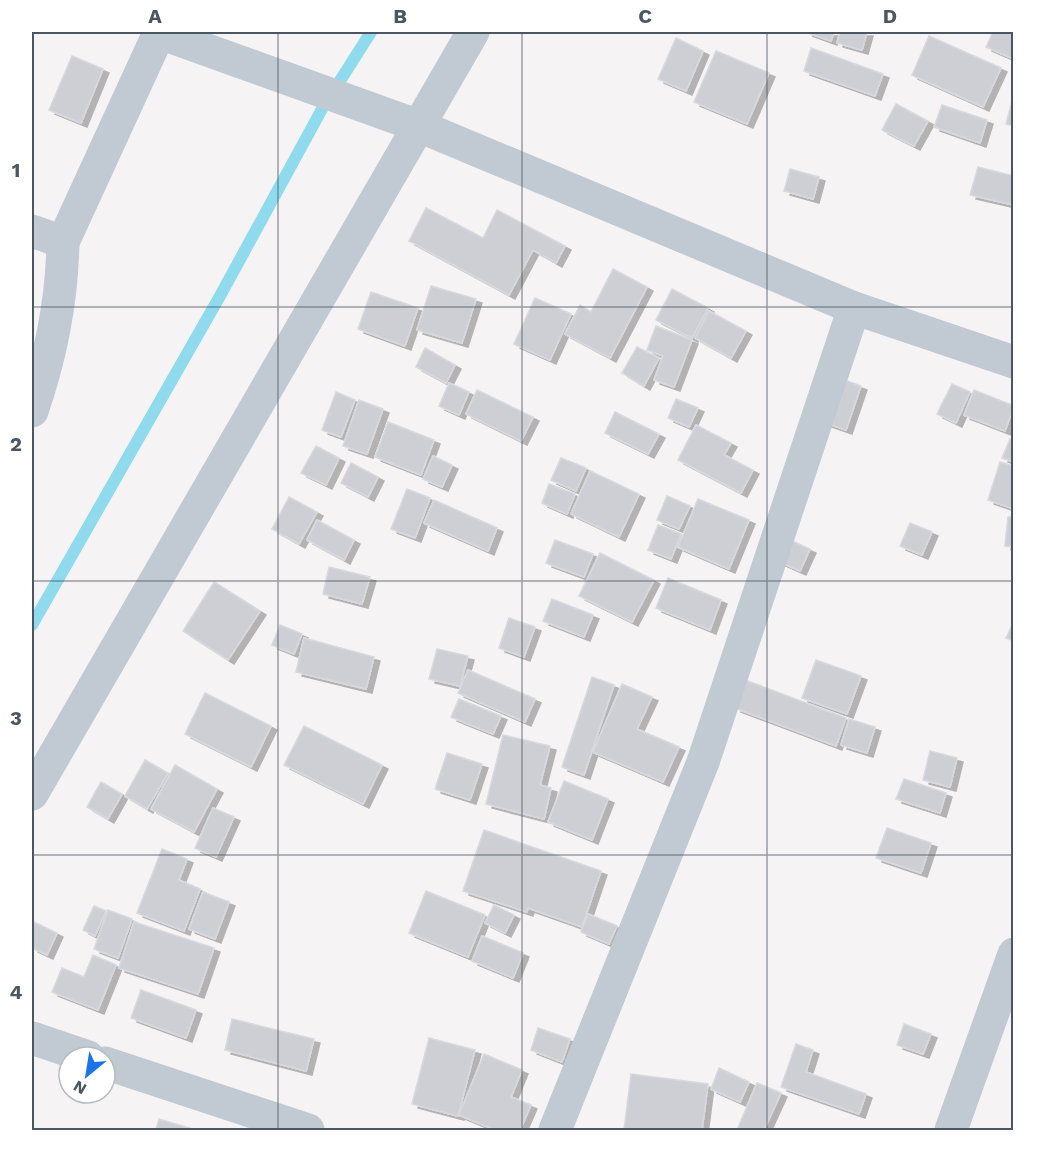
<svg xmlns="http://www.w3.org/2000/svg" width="1045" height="1162" font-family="'Work Sans',sans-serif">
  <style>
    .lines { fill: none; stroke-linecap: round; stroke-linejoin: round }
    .stream { stroke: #90daee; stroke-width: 12 }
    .building { fill: #cdcfd5; stroke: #d7d9de; stroke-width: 1.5; filter: url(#shadow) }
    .minor { stroke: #c1cad2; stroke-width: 33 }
    .tertiary { stroke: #c1cad2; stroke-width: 33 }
    .grid { fill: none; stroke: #4a5661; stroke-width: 1.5; stroke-opacity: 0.55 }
    .neatline { fill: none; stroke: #4a5661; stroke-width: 2 }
    .grid-label { font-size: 20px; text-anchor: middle; font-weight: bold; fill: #4a5661 }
  </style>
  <defs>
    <filter id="shadow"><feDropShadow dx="6" dy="4" stdDeviation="0" flood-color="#0004"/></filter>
  </defs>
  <rect width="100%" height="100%" fill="#f5f3f3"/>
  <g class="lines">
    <polyline class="stream" points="32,625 220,296 322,109 371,32"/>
  </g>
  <g class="building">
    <polygon points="806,32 834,32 831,41"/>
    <polygon points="840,32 867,32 862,50 837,43"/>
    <polygon points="993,32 1014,32 1014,59 986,47"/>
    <polygon points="929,36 1001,68 983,107 912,75"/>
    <polygon points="676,38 703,51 686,91 658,79"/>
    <polygon points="811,48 883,74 875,96 804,71"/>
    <polygon points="716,51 769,73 747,124 694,102"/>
    <polygon points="72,56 103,69 81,123 49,110"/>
    <polygon points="1012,101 1014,102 1014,126 1006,124"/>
    <polygon points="896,104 928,121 914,146 882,130"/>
    <polygon points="942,105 987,120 980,143 934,127"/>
    <polygon points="978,167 1014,176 1014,205 970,195"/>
    <polygon points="790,169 819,177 813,199 784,191"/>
    <polygon points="426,208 483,238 497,210 565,246 556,263 533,250 509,295 409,241"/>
    <polygon points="613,269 647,287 610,358 565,334 580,305 591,312"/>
    <polygon points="431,286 476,299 462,343 417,330"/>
    <polygon points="672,289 708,308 692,338 656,320"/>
    <polygon points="371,292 418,308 405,346 358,329"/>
    <polygon points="535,298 571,314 550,360 514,344"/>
    <polygon points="709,311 746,331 731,358 695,338"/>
    <polygon points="656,326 692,340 674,387 654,380 663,356 647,350"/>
    <polygon points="637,347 659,358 644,386 622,373"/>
    <polygon points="425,348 455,365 446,383 416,367"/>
    <polygon points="839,378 861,386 846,430 823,422"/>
    <polygon points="449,383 469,392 459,415 439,406"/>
    <polygon points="952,384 970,392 956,423 937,414"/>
    <polygon points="477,390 533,417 521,441 466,414"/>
    <polygon points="974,390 1014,406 1005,431 964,415"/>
    <polygon points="336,392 355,400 341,437 322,430"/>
    <polygon points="676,399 698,408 689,427 668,418"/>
    <polygon points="359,400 383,409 367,454 343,446"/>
    <polygon points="615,412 659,434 648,454 605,433"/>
    <polygon points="388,422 434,440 421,475 375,457"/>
    <polygon points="696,425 731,443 724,455 753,470 741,493 678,460"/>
    <polygon points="1010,439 1014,440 1014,462 1002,458"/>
    <polygon points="316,446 339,458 326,485 301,473"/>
    <polygon points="433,456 452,465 442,487 423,479"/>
    <polygon points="561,458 586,468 576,491 551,480"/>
    <polygon points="1000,462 1014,466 1014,509 988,500"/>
    <polygon points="351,463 378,477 368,497 341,483"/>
    <polygon points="590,471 639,494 619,537 571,514"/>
    <polygon points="549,484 575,494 567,514 542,503"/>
    <polygon points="407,489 430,498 415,538 391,529"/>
    <polygon points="667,496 690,506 679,529 657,520"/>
    <polygon points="289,497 317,512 299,544 272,529"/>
    <polygon points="698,499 749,520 729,569 678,547"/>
    <polygon points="434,500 497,528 488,551 424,523"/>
    <polygon points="1008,517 1014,517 1014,547 1005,546"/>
    <polygon points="317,520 354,540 344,560 307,540"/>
    <polygon points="910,523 932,532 922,555 900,546"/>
    <polygon points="658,525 681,534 671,559 648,550"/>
    <polygon points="555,540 593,554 584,577 546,563"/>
    <polygon points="790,540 810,549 800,571 780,562"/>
    <polygon points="600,553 654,580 632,622 579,596"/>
    <polygon points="329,567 370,577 362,604 323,594"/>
    <polygon points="668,578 721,600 710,630 656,608"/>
    <polygon points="214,582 260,611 228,660 183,631"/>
    <polygon points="552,599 593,615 584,637 543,621"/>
    <polygon points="509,618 535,627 524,657 499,648"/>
    <polygon points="1014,621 1014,641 1006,638"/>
    <polygon points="280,625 302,634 294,654 272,645"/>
    <polygon points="304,638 374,657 366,689 296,672"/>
    <polygon points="437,649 468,656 460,686 429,679"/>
    <polygon points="816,660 861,676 847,714 802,698"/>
    <polygon points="468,670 535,699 525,722 458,693"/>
    <polygon points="592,677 614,685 584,775 562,767"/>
    <polygon points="745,680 846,718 836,746 735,708"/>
    <polygon points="622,684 652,697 637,729 679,747 663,782 593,752"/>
    <polygon points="205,693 271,726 251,767 185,734"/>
    <polygon points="459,699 501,716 493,734 451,717"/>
    <polygon points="849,719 875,727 867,753 841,745"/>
    <polygon points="304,726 382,765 363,804 284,765"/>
    <polygon points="503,735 550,746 540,785 551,788 544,819 486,804"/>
    <polygon points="930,751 957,758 950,787 923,780"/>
    <polygon points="447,753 482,764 470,800 435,789"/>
    <polygon points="145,760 168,773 147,809 125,796"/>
    <polygon points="175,765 217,789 194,832 151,809"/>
    <polygon points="904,779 946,793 940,813 896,799"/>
    <polygon points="564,781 608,799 592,840 548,822"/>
    <polygon points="101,782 122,794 108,819 87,807"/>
    <polygon points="213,808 234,817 216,857 195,848"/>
    <polygon points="887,828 931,843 921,873 876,858"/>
    <polygon points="484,830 601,871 582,927 528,908 527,912 463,891"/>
    <polygon points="162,849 187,859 179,880 200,889 184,931 137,913"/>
    <polygon points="426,891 485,915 468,957 409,933"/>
    <polygon points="203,892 229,902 215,939 189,929"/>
    <polygon points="494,905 514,915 505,933 485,923"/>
    <polygon points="94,906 106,911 95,936 83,930"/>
    <polygon points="108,910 132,919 118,958 94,949"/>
    <polygon points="588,914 617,926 609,944 581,932"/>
    <polygon points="32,921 57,933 47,955 32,948"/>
    <polygon points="134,922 214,948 198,994 119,968"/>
    <polygon points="482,936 523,953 513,978 472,961"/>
    <polygon points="93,955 116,965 98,1010 52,992 62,968 84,977"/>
    <polygon points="141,990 196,1010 186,1038 131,1018"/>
    <polygon points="232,1019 314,1039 306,1071 225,1050"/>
    <polygon points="904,1024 931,1034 923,1054 897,1045"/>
    <polygon points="538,1028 570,1039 562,1062 531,1050"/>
    <polygon points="429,1038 475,1050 458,1116 412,1104"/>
    <polygon points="796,1044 813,1050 806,1072 866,1094 859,1114 781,1087"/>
    <polygon points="484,1054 522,1070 511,1097 531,1105 520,1130 495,1130 459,1115"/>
    <polygon points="719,1068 749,1082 740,1102 711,1089"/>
    <polygon points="631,1074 708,1084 702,1130 624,1130"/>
    <polygon points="757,1083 781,1093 764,1130 737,1130"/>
    <polygon points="159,1119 196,1130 156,1130"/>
  </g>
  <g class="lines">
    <g class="minor">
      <polyline points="32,231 63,242"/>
      <path d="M 32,411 C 51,356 62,300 63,242 L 159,33"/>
      <polyline points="32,794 473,32"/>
      <polyline points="32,1038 88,1057"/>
      <polyline points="105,1063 308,1130"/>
      <polyline points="555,1130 703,762 854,308"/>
    </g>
    <g class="tertiary">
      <polyline points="157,32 419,126 854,308 1014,362"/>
      <polyline points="951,1130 1014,954"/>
    </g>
  </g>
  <path class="grid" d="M 278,32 L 278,1130M 522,32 L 522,1130M 767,32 L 767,1130M 32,307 L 1014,307M 32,581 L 1014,581M 32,855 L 1014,855"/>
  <rect width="1045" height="1162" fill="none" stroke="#ffffff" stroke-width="66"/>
  <g transform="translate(87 1075) rotate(210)"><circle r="28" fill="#ffffff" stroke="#b7bbc0" stroke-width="1.5"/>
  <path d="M0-4.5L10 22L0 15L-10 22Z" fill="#1a73e8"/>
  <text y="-9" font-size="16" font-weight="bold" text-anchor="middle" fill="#4a5661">N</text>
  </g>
  <rect x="33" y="33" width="979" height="1096" class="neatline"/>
  <g class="grid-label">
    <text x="155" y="23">A</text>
    <text x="400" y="23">B</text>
    <text x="645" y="23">C</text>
    <text x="890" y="23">D</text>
    <text x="16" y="177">1</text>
    <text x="16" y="451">2</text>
    <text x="16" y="725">3</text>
    <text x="16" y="999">4</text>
  </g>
</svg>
